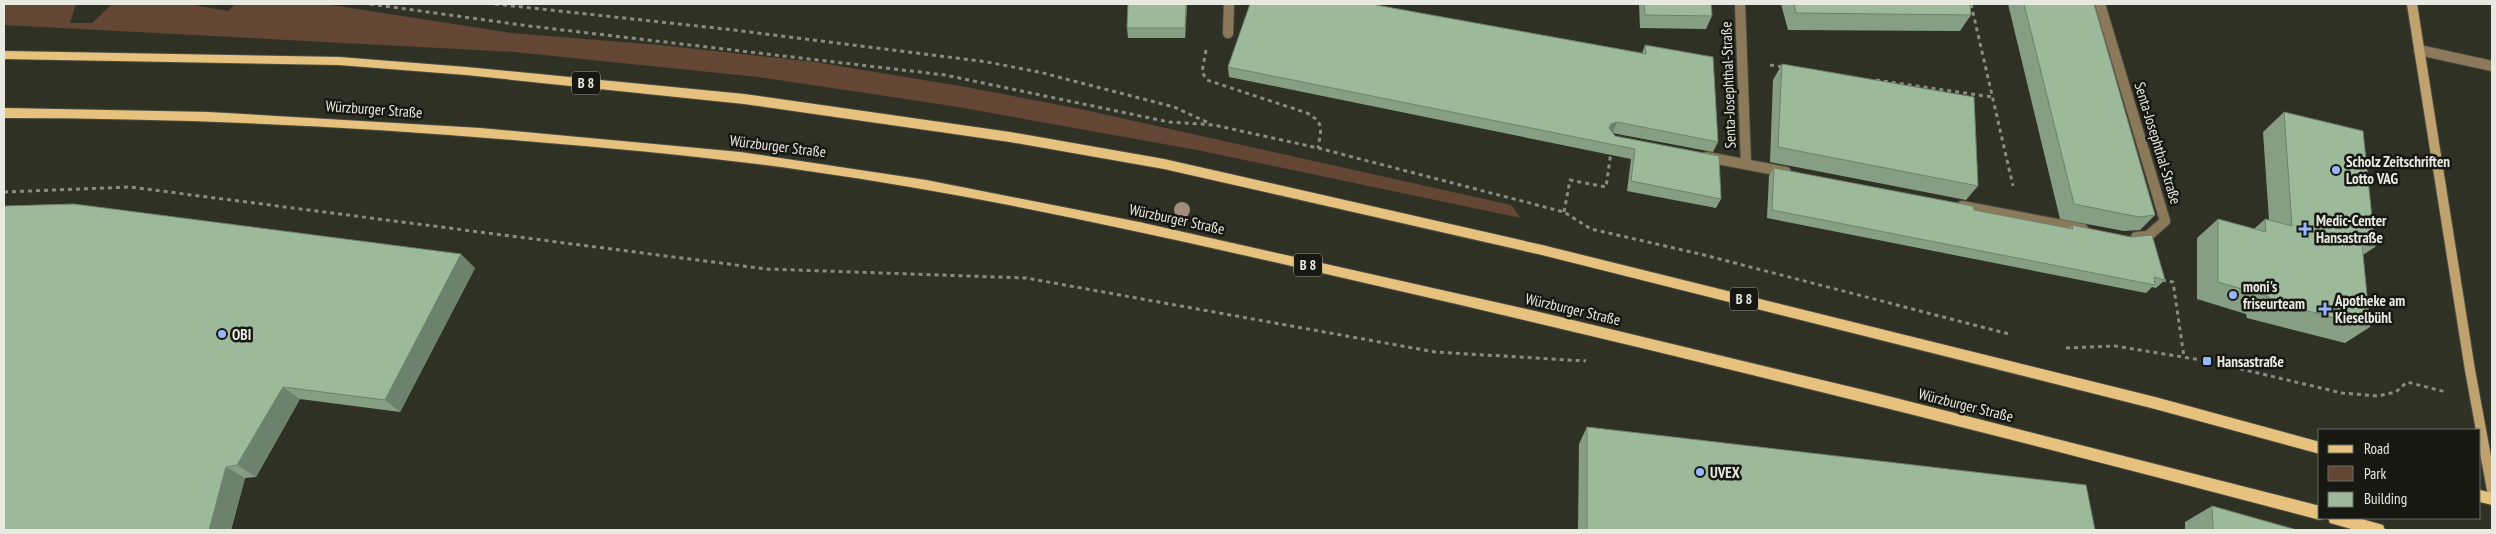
<svg xmlns="http://www.w3.org/2000/svg" width="2496" height="534" font-family="'PT Sans Narrow',sans-serif">
  <style>
    .green { fill: #644635 }
    .lines { fill: none; stroke-linecap: round; stroke-linejoin: round }
    .lane-casing { stroke: #4d4e43; stroke-width: 12 }
    .street-casing { stroke: #4d4e43; stroke-width: 12 }
    .secondary-casing { stroke: #4d4e43; stroke-width: 12 }
    .primary-casing { stroke: #4d4e43; stroke-width: 2 }
    .path { stroke: #8a8b81; stroke-width: 3; stroke-dasharray: 4 4; stroke-linecap: butt }
    .lane { stroke: #8b7959; stroke-width: 10 }
    .street { stroke: #8b7959; stroke-width: 10 }
    .secondary { stroke: #bfa26e; stroke-width: 10 }
    .primary { fill: #e7c27e; fill-rule: evenodd }
    .tree { fill: #a08d7b }
    .wall { fill: #869f84 }
    .shaded-wall { fill: #6d826c }
    .building { fill: #9cb99a; stroke: #6d826c }
    .poi-dot { fill: #96b6fd; stroke: #181813; stroke-width: 2 }
    .labels { text-anchor: middle; dominant-baseline: central; stroke-width: 5; stroke-linejoin: round; paint-order: stroke }
    .shield { fill: #181813; stroke: #aaaaa3; stroke-width: 1 }
    .shield-label { font-size: 14px; font-weight: bold; fill: #e8e9e1 }
    .street-label { font-size: 15px; fill: #e8e9e1; stroke: #181813 }
    .poi-label { font-size: 15px; font-weight: bold; fill: #e8e9e1; stroke: #181813; text-anchor: start }
  </style>
  <rect width="100%" height="100%" fill="#303125"/>
  <polygon class="green" points="4,4 76,4 70,23 92,23 112,4 188,4 228,11 235,4 325,4 511,33 660,45 815,62 966,87 1085,110 1511,205 1521,218 1197,150 952,106 758,77 514,52 4,25"/>
  <g class="lines">
    <defs>
      <polyline id="lane" points="1228,33 1229,4"/>
      <g id="street">
        <polyline points="1740,4 1746,164"/>
        <polyline points="2100,4 2165,221 2148,236 2136,237"/>
        <polyline points="2419,50 2492,66"/>
        <polyline points="1707,157 1786,172"/>
        <polyline points="1962,206 2083,229"/>
      </g>
      <polyline id="secondary" points="2412,4 2470,370 2492,490"/>
      <g id="primary">
        <polygon points="4,51 339,57 466,67 744,94 1010,132 1164,159 1542,245 2155,397 2320,442 2320,454 2155,409 1542,255 1164,169 1010,142 744,104 466,75 339,65 4,59"/>
        <path d="M 4,108 L 208,112 L 480,128 L 740,152 L 926,180 L 1139,222 L 1535,311 L 1872,392 L 2320,506 L 2320,518 L 2325,518 L 2320,520 C 2014,439 1708,362 1400,291 C 1204,246 1007,199 808,171 C 714,157 619,149 525,141 C 351,126 178,118 4,118 Z"/>
        <polygon points="2480,490 2492,493 2492,505 2480,502"/>
        <polygon points="2328,518 2358,518 2383,525 2385,530 2355,530 2330,523"/>
      </g>
    </defs>
    <use href="#lane" class="lane-casing"/>
    <use href="#street" class="street-casing"/>
    <use href="#secondary" class="secondary-casing"/>
    <use href="#primary" class="primary-casing"/>
    <g class="path">
      <polyline points="370,4 529,26 945,75 1169,122 1214,125 1318,148 1564,212 1591,229 1700,254 2009,334"/>
      <polyline points="495,4 734,30 987,62 1039,72 1174,107 1211,124"/>
      <polyline points="1971,4 2013,186"/>
      <path d="M 1206,50 L 1202,72 L 1207,80 L 1307,113 C 1325,123 1321,129 1318,148"/>
      <polyline points="1770,65 1783,67"/>
      <polyline points="1876,80 1992,97"/>
      <polyline points="4,192 130,187 767,269 1026,278 1435,352 1586,361"/>
      <polyline points="1564,212 1570,180 1606,187 1611,152"/>
      <polyline points="2162,280 2173,282 2184,357"/>
      <polyline points="2066,348 2115,346 2207,361 2342,393 2378,396 2396,392 2407,382 2446,392"/>
    </g>
    <use href="#lane" class="lane"/>
    <use href="#street" class="street"/>
    <use href="#secondary" class="secondary"/>
    <use href="#primary" class="primary"/>
  </g>
  <circle class="tree" cx="1182" cy="210" r="8"/>
  <g class="wall">
    <polygon points="1187,4 1185,38 1128,38 1127,28"/>
    <polygon points="1639,4 1711,4 1712,16 1706,29 1640,28"/>
    <polygon points="1781,4 1970,4 1971,15 1960,31 1788,30"/>
    <polygon points="2008,4 2094,4 2155,215 2140,230 2124,231 2060,219"/>
    <polygon points="1376,5 1642,53 1645,45 1718,142 1713,152 1612,133 1615,136 1721,199 1716,208 1627,191 1631,159 1229,77 1228,67"/>
    <polygon points="1782,64 1978,186 1966,200 1770,162 1773,80"/>
    <polygon points="2284,112 2375,247 2363,255 2370,327 2345,343 2247,318 2246,314 2197,299 2197,238 2218,219 2254,229 2265,219 2269,220 2263,132"/>
    <polygon points="1774,168 1974,210 2069,228 2072,225 2165,280 2156,288 2152,287 2146,293 1767,218 1769,176"/>
    <polygon points="475,268 400,412 300,399 256,477 245,478 231,530 4,530"/>
    <polygon points="1587,427 2095,530 1578,530 1579,444"/>
    <polygon points="2212,506 2297,530 2185,530 2185,522"/>
  </g>
  <g class="shaded-wall">
    <polygon points="1186,4 1187,4 1185,38 1185,28"/>
    <polygon points="1617,122 1613,132 1607,134 1605,138 1611,124"/>
    <polygon points="461,254 475,268 400,412 385,400"/>
    <polygon points="283,387 300,399 256,477 237,465"/>
    <polygon points="226,467 245,478 231,530 209,530"/>
  </g>
  <g class="building">
    <polygon points="1128,4 1186,4 1185,28 1127,28"/>
    <polygon points="1250,4 1376,4 1376,5 1646,54 1645,45 1713,57 1718,142 1617,122 1611,124 1609,128 1615,136 1719,156 1721,199 1631,181 1635,149 1228,67"/>
    <polygon points="1644,4 1711,4 1712,16 1645,15"/>
    <polygon points="1794,4 1970,4 1971,15 1796,13"/>
    <polygon points="2024,4 2094,4 2155,215 2139,217 2074,204"/>
    <polygon points="1782,64 1974,97 1978,186 1778,147"/>
    <polygon points="2284,112 2363,131 2375,247 2362,244 2370,327 2269,301 2269,297 2218,282 2218,219 2266,232 2265,219 2292,226"/>
    <polygon points="1774,168 1973,206 1974,210 2073,229 2072,225 2131,237 2152,235 2165,280 2154,277 2155,285 1772,210"/>
    <polygon points="74,204 461,254 385,400 283,387 237,465 226,467 209,530 4,530 4,206"/>
    <polygon points="1587,427 2086,485 2095,530 1587,530"/>
    <polygon points="2212,506 2297,530 2213,530"/>
  </g>
  <g class="poi-dot">
    <circle cx="2336" cy="170" r="5"/>
    <path d="M2302.5 221.5h5v5h5v5h-5v5h-5v-5h-5v-5h5z"/>
    <circle cx="2233" cy="295" r="5"/>
    <path d="M2322.5 301.5h5v5h5v5h-5v5h-5v-5h-5v-5h5z"/>
    <circle cx="222" cy="334" r="5"/>
    <rect x="2202" y="356" width="10" height="10" rx="2.5"/>
    <circle cx="1700" cy="472" r="5"/>
  </g>
  <g class="labels">
    <g class="shield">
      <rect x="572" y="71.5" width="28" height="23" rx="4"/>
      <rect x="1294" y="253.5" width="28" height="23" rx="4"/>
      <rect x="1730" y="287.5" width="28" height="23" rx="4"/>
    </g>
    <g class="shield-label">
      <text x="586" y="83">B 8</text>
      <text x="1308" y="265">B 8</text>
      <text x="1744" y="299">B 8</text>
    </g>
    <g class="street-label">
      <text transform="translate(1728 85) rotate(-92)">Senta-Josephthal-Straße</text>
      <text transform="translate(374 109) rotate(4)">Würzburger Straße</text>
      <text transform="translate(2158 143) rotate(73)">Senta-Josephthal-Straße</text>
      <text transform="translate(778 146) rotate(7)">Würzburger Straße</text>
      <text transform="translate(1177 219) rotate(12)">Würzburger Straße</text>
      <text transform="translate(1573 309) rotate(13)">Würzburger Straße</text>
      <text transform="translate(1966 405) rotate(14)">Würzburger Straße</text>
    </g>
    <g class="poi-label">
      <text x="2346" y="161">Scholz Zeitschriften<tspan x="2346" dy="17">Lotto VAG</tspan></text>
      <text x="2316" y="220">Medic-Center<tspan x="2316" dy="17">Hansastraße</tspan></text>
      <text x="2243" y="286">moni's<tspan x="2243" dy="17">friseurteam</tspan></text>
      <text x="2335" y="300">Apotheke am<tspan x="2335" dy="17">Kieselbühl</tspan></text>
      <text x="232" y="334">OBI</text>
      <text x="2217" y="361">Hansastraße</text>
      <text x="1710" y="472">UVEX</text>
    </g>
  </g>
  <rect width="2496" height="534" fill="none" stroke="#e8e9e1" stroke-width="10"/>
  <rect x="2318" y="429" width="162" height="90" fill="#181813" stroke="#6b6c65"/>
  <rect x="2328" y="445" width="25" height="8" fill="#e7c27e" stroke="#6b6c65"/>
  <text x="2364" y="454" font-size="15" fill="#e8e9e1">Road</text>
  <rect x="2328" y="466" width="25" height="15" fill="#644635" stroke="#6b6c65"/>
  <text x="2364" y="479" font-size="15" fill="#e8e9e1">Park</text>
  <rect x="2328" y="492" width="25" height="15" fill="#9cb99a" stroke="#6b6c65"/>
  <text x="2364" y="504" font-size="15" fill="#e8e9e1">Building</text>
</svg>
